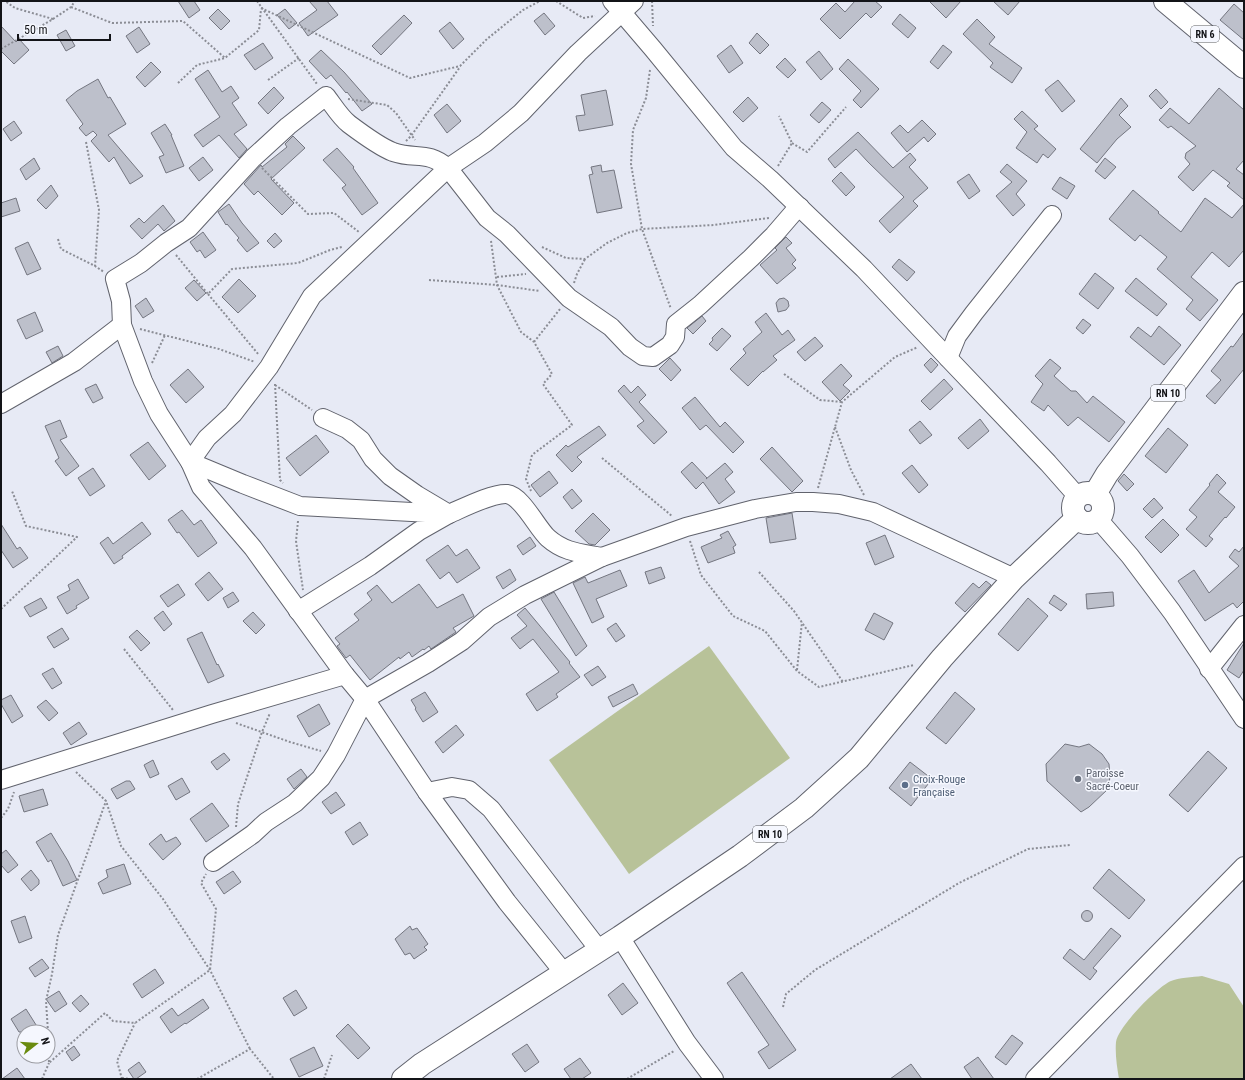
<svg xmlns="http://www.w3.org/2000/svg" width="1245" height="1080" font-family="'Roboto Condensed',sans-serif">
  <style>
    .green { fill: #b8c299 }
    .building { fill: #bdc0cb; stroke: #747680 }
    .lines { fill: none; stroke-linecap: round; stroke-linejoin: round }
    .minor-casing { stroke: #61636d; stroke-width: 20 }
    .major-casing { stroke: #61636d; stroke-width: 24 }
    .path { stroke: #8b8d95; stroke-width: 2; stroke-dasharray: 2 2; stroke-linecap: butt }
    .minor { stroke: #fff; stroke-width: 18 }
    .major { stroke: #fff; stroke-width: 22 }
    .worship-dot { fill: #6b7280; stroke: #f5f7fe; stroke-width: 1.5 }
    .service-dot { fill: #5c6f8a; stroke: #f5f7fe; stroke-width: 1.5 }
    .labels { text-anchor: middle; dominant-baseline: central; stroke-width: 3; stroke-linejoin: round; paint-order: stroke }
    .shield { fill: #f5f7fe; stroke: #57585d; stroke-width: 1 }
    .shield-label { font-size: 10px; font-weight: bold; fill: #131418 }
    .worship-label { font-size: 11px; fill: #5b616d; stroke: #f5f7fe; text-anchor: start }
    .service-label { font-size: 11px; fill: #4e5e75; stroke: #f5f7fe; text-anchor: start }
  </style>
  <rect width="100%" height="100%" fill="#e7eaf5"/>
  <g class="green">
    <polygon points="709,646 790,758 629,874 549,760"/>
    <path d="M 1202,976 L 1229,984 L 1244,1007 L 1244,1079 L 1119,1079 C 1117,1067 1115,1054 1116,1042 C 1118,1027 1157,987 1171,981 C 1178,978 1193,977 1202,976 Z"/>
  </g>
  <g class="building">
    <polygon points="178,1 194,1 200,10 189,18"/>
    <polygon points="309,1 327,1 338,15 308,36 299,23 317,10"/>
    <polygon points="855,1 875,1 882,7 871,18 866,13 840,39 820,19 836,3 845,12"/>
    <polygon points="929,1 961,1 946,18"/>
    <polygon points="993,1 1020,1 1008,15"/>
    <polygon points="1234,4 1244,13 1244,40 1220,20"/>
    <polygon points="218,9 230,21 221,30 209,18"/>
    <polygon points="285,9 297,23 289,29 277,15"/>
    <polygon points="544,13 555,26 545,35 534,21"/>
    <polygon points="900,14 916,28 908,38 892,24"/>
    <polygon points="404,15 412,23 381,55 372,46"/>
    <polygon points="977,19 995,37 989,44 1022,68 1012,83 990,67 993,63 963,34"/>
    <polygon points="450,22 464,39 453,49 439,31"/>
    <polygon points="1,26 16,42 19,39 29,50 14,64 1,51"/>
    <polygon points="139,27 150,44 137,53 126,36"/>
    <polygon points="66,30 75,46 66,51 57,35"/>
    <polygon points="757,33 769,45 760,54 749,43"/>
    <polygon points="263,43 273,58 255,70 244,55"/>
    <polygon points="731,45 743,63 729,73 717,56"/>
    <polygon points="943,45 952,52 938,69 930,62"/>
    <polygon points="321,50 344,72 372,104 362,111 347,92 346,93 331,75 326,79 309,61"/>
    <polygon points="819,51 833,69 821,80 806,62"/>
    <polygon points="785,58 796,70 788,78 776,67"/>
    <polygon points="848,59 879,89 861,108 853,100 861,91 839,69"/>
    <polygon points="151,62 161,72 145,87 136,77"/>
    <polygon points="208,70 222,92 231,86 239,98 232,103 247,125 234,134 247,149 239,158 219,135 203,147 194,135 220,117 195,79"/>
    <polygon points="98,79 108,98 110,97 126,124 108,135 143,176 130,184 114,157 109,162 91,141 97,135 93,131 86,136 79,128 83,124 66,100 77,91"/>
    <polygon points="1058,80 1075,101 1062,112 1045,90"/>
    <polygon points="274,87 284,98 268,114 258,103"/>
    <polygon points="1219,88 1244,110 1244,160 1236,169 1244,175 1244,200 1227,186 1230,183 1213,170 1193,191 1178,177 1190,164 1185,158 1186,153 1196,146 1171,126 1168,128 1159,120 1170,108 1189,124"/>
    <polygon points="1156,89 1168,102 1161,109 1149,96"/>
    <polygon points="606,90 613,125 579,131 576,116 585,115 581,95"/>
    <polygon points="748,97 758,108 743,122 733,112"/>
    <polygon points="1121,98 1128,106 1119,115 1131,127 1117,139 1097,163 1080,149"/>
    <polygon points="822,102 831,110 819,123 810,115"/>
    <polygon points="447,104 461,121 447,133 434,115"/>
    <polygon points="1022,111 1038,126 1034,129 1056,149 1048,158 1043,154 1037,163 1016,148 1027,132 1014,119"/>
    <polygon points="922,120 936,134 928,142 924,137 907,152 891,133 900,125 908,133"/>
    <polygon points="14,121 22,133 11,141 3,129"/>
    <polygon points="165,124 172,135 171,135 184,166 166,173 159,157 164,155 151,133"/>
    <polygon points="858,132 893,168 910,153 916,160 909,167 928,188 913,201 918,206 890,233 879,221 904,197 868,162 856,149 835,168 828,159"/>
    <polygon points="293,136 305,148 271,179 294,203 282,215 258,191 254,195 244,184 261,165 262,167 287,147 285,144"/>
    <polygon points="337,148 354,167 353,168 378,203 362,215 342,188 346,185 323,160"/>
    <polygon points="203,157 213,170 199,181 189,168"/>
    <polygon points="34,158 40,169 26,180 20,169"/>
    <polygon points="1105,158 1116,167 1105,179 1095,171"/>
    <polygon points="1007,164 1027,181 1016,194 1025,205 1013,216 996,196 1012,182 1000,172"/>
    <polygon points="601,165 602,172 614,170 622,208 597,213 589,175 593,174 591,167"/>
    <polygon points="841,172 855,187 846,196 832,181"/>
    <polygon points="969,174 980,191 969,199 957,182"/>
    <polygon points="1060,177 1075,186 1067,199 1052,189"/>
    <polygon points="51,185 58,196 46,209 37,200"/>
    <polygon points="1133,190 1159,212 1158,213 1181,232 1205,198 1232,218 1244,204 1244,250 1229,267 1212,252 1191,277 1218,300 1200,321 1186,309 1193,300 1157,269 1167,257 1140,235 1135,241 1109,219"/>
    <polygon points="16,198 20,211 1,217 1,203"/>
    <polygon points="229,204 242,223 259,243 247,252 237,240 239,238 227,224 226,225 218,212"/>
    <polygon points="163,205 175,221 164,231 158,224 142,239 130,226 139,218 144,223"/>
    <polygon points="203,232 216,250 205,258 200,250 197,252 190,242"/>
    <polygon points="275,233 282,241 274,248 267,241"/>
    <polygon points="786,237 792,243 786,248 796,260 792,264 796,268 777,284 760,265 777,250 775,248"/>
    <polygon points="28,242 41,269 27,275 15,248"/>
    <polygon points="899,259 915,272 907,281 892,267"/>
    <polygon points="1095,273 1114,288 1098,309 1079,294"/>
    <polygon points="1136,278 1167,304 1157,316 1125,291"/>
    <polygon points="239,279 256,296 238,313 222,297"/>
    <polygon points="194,280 206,293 197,301 185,288"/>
    <polygon points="146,298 154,311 143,318 135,306"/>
    <polygon points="784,298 788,301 789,306 786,310 778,312 776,303 779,299"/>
    <polygon points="35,312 43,331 26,339 17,320"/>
    <polygon points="766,313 782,335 788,330 795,340 773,356 777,360 763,372 763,371 748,386 730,369 746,353 743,349 762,332 755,322"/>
    <polygon points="702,316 706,321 693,334 687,328"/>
    <polygon points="1083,319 1091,325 1083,334 1076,328"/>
    <polygon points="1159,326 1181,345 1164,365 1130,337 1138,327 1151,337"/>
    <polygon points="722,328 731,336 717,351 709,344 713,340 712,338"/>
    <polygon points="1244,332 1244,369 1215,404 1206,396 1221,380 1211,371 1231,346 1233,347"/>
    <polygon points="815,337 823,346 805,361 797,352"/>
    <polygon points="58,346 63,356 52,363 46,352"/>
    <polygon points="670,358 681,370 671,381 659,369"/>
    <polygon points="931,358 938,365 931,373 924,365"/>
    <polygon points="1050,359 1061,368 1054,376 1071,391 1076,391 1087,403 1093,396 1125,422 1109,442 1078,417 1068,426 1048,405 1044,411 1031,402 1043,384 1035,376"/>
    <polygon points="841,364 852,376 843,385 850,391 840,401 822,382"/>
    <polygon points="188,369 204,387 186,403 170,385"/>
    <polygon points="944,379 953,389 930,410 921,401"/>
    <polygon points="96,384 103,398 93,403 85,389"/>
    <polygon points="624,385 631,393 638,386 646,395 639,402 667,432 654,444 637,426 644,421 618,391"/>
    <polygon points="695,397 720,427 725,422 744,442 733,453 706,425 700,430 682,408"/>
    <polygon points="980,419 989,431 968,449 958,438"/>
    <polygon points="60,420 67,437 60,440 79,466 66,476 55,461 59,458 45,426"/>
    <polygon points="920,421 932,435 920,444 909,430"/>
    <polygon points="599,426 606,435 577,457 582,462 572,472 556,455 566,445 568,447"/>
    <polygon points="1168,428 1188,445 1166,473 1145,456"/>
    <polygon points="316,435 329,452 300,476 286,458"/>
    <polygon points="148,442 166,466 149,480 130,455"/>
    <polygon points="772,447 803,481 792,492 760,459"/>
    <polygon points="692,462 707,478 706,479 725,463 733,472 725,479 735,492 719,504 703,482 696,489 681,472"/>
    <polygon points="912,465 928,485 919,493 902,473"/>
    <polygon points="93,468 105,486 90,496 78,478"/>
    <polygon points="549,471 558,483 540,497 531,485"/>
    <polygon points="1124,474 1134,484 1127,491 1118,481"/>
    <polygon points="1217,474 1226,483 1218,492 1235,507 1226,518 1225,517 1209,536 1213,539 1206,547 1186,529 1197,517 1189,510 1210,485 1209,484"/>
    <polygon points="572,489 582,501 572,509 563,497"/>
    <polygon points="1154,498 1163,508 1152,518 1143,509"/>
    <polygon points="182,510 194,525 201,520 217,543 198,557 179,532 177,533 168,520"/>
    <polygon points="593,513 610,530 595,545 589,544 575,531"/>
    <polygon points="792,513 796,539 770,543 766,518"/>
    <polygon points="1163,519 1179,535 1161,553 1145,537"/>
    <polygon points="142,522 151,534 122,556 123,558 114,564 100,543 108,537 113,544"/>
    <polygon points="1,524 17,549 20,547 28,558 13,568 1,550"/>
    <polygon points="728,531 736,545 733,547 735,553 708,563 701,547 722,538 720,535"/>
    <polygon points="885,535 894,557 875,565 866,543"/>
    <polygon points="530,537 536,546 523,555 517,546"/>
    <polygon points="448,545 456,556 467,549 480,568 457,583 449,572 440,579 426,560"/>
    <polygon points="1244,546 1244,601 1237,608 1233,603 1205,621 1178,581 1194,570 1209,593 1239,566 1229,557 1235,549 1239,552"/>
    <polygon points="661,567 665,578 649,584 645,572"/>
    <polygon points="510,569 516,580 503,589 496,577"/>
    <polygon points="620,570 627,586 596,599 604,617 592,623 573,583 585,577 588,583"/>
    <polygon points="209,572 223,589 208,601 195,584"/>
    <polygon points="78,579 89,598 76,606 77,608 67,614 57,597 70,590 68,585"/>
    <polygon points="986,581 991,585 965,612 955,603 973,583 979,588"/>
    <polygon points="178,584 185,595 168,607 160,596"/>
    <polygon points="419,584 437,608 463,594 474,616 453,628 456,632 431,649 429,646 424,650 423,649 412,657 409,652 400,659 399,657 370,680 350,655 346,658 337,646 340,644 335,638 359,620 354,614 372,600 367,593 377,585 392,603"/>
    <polygon points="233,592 239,601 228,608 223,598"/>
    <polygon points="554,592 587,646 576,656 541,599"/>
    <polygon points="1113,592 1114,606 1087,609 1086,594"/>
    <polygon points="1054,595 1067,604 1061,611 1049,603"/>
    <polygon points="41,598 47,608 30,617 24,607"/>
    <polygon points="1028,598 1048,616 1018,651 998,634"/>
    <polygon points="525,608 570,662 569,663 580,677 556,694 558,697 537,711 526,694 559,672 533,639 520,649 511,638 527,626 517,615"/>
    <polygon points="163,611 172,624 164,631 154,618"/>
    <polygon points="253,612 265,625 256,634 243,621"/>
    <polygon points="874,613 893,623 884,640 865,630"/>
    <polygon points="616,623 625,636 616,642 607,629"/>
    <polygon points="62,628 69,639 54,648 47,637"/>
    <polygon points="137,630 150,643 141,651 129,637"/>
    <polygon points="202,632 217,665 218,664 224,676 208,683 187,639"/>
    <polygon points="1244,643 1244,670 1239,678 1227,670"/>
    <polygon points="598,666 606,677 592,686 584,675"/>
    <polygon points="53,668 62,683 52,689 42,674"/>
    <polygon points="633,684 638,694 613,707 608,697"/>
    <polygon points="425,692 438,712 423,722 415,709 416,708 411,700"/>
    <polygon points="955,692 975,709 946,744 926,728"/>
    <polygon points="11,695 23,716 12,723 1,704 1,700"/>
    <polygon points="46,700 58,713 49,721 37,707"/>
    <polygon points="319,704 330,724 309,737 297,716"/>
    <polygon points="79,722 87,734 71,745 63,733"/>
    <polygon points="456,725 464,735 443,753 435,742"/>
    <polygon points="1065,744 1079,747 1089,744 1102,754 1109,764 1110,777 1108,789 1089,807 1081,812 1047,781 1046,764"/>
    <polygon points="1208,751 1227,768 1188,812 1169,795"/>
    <polygon points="224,753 230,760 217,770 211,762"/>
    <polygon points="153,760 159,774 150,778 144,765"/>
    <polygon points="910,762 932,779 911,806 889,788"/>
    <polygon points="301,769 307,777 294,789 287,779"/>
    <polygon points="182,778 190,792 176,800 168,786"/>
    <polygon points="126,781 130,781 135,789 117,799 111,789"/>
    <polygon points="43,789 48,805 24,812 19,796"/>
    <polygon points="336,792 345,805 331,814 322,802"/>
    <polygon points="212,803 229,826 206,842 190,819"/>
    <polygon points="360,822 368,835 353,845 345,832"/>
    <polygon points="51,833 68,861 77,880 63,886 51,860 48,862 36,842"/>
    <polygon points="161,834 166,842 176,837 181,844 163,860 149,844"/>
    <polygon points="6,850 18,865 8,873 1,865 1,854"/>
    <polygon points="124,864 131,884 103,894 98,883 108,877 106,870"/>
    <polygon points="1109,869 1145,900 1129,919 1093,888"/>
    <polygon points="31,870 39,880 39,884 31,891 21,879"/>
    <polygon points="233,871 241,882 224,894 216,882"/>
    <circle cx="1087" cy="916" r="5.5"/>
    <polygon points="25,916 32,938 19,943 11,921"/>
    <polygon points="410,926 412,930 417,928 428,944 424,947 427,950 414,959 410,953 405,955 395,939"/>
    <polygon points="1111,928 1121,936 1093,968 1097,971 1090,980 1063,958 1070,949 1084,960"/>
    <polygon points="42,959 49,968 35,977 29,968"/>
    <polygon points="155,969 164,983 142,998 133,984"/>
    <polygon points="742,972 796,1050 769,1069 758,1052 769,1045 727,983"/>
    <polygon points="623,983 638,1003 622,1015 608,995"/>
    <polygon points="296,990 307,1008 294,1016 283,998"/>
    <polygon points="59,991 67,1004 55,1012 46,999"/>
    <polygon points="81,995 89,1004 80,1012 72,1003"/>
    <polygon points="203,999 209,1008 186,1024 185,1023 171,1033 160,1017 172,1008 178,1016"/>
    <polygon points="26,1009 38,1028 32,1032 19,1032 11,1019"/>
    <polygon points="348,1024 370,1048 358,1059 336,1036"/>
    <polygon points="1012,1035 1023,1043 1006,1065 995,1057"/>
    <polygon points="527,1044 539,1062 525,1072 512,1054"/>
    <polygon points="74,1046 80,1055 72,1061 66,1052"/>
    <polygon points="314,1047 323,1066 299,1077 290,1059"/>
    <polygon points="978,1057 994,1079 972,1079 964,1067"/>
    <polygon points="580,1058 591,1073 582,1079 571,1079 564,1069"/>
    <polygon points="139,1062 146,1072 136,1079 134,1079 128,1070"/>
    <polygon points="911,1064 922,1079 890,1079"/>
    <polygon points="17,1068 25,1079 2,1079"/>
  </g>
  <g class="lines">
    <defs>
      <g id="minor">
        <polyline points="612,1 653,49 734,148 770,179 864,269 948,358 1048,463 1078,497"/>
        <polyline points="948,358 957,336 974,313 1052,215"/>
        <polyline points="1,404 74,362 122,325"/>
        <path d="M 323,418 L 347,429 L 361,440 L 373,459 L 390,476 L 417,495 L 449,514 C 463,508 492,493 507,494 C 522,496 537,528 548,538 C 565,553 582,553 602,557"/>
        <polyline points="1098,519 1130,556 1172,612 1244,719"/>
        <path d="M 298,611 L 370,566 L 419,531 L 449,514 L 300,506 L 243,484 L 190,462 L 159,414 L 143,381 L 122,325 L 121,301 L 115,279 L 141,263 L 166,243 L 189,228 L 253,158 L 288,126 L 326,96 C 333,105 340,117 349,124 C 361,133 380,147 393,152 C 416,160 427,150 448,168 L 487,218 L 507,234 L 569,298 L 611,327 L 630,347 L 643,356 L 653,357 L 670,345 L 675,337 L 676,324 L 700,305 L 751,258 L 774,235 L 793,213 L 800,207"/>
        <polyline points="1209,669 1244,625"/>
        <polyline points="1,780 212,714 345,675"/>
        <polyline points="427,792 452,787 469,790 491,809 600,951"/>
        <polyline points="213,862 253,834 266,822 295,803 321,778 336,755 365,699 428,663 462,641 489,617 525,595 602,557 686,527 755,509 796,502 813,502 839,504 873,512 1014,578"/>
        <polyline points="620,937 687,1043 714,1079"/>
        <polyline points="565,974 507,902 427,792 365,699 345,675 253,548 201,487 190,462 207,438 233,414 269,367 312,296 448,168 485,143 521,113 578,53 634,1"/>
        <polyline points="1035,1079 1244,866"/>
      </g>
      <g id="major">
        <polyline points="1165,1 1244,67"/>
        <circle cx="1088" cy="508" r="15"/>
        <polyline points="1095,494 1107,474 1244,293"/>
        <polyline points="403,1079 422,1064 620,937 740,856 804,808 859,758 942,658 1014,578 1077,518"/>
      </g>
    </defs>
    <use href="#minor" class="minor-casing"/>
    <use href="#major" class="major-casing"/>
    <g class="path">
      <polyline points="257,1 317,84"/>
      <polyline points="556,1 583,18 595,16"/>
      <polyline points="652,1 653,26"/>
      <polyline points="71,7 112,23 183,21 225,58 259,30 261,9"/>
      <polyline points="261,8 410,78 460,66 487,39 523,10 540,1"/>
      <polyline points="53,19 71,7 75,1"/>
      <polyline points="1,49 53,19 15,8 5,1"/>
      <polyline points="650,70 646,98 633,130 631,164 642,229 671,309"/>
      <polyline points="268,80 299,58"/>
      <polyline points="178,83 197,65 225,58"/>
      <polyline points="348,99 387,105 396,113 415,140"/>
      <polyline points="406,141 411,136 460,67"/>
      <polyline points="86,142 99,210 95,266"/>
      <polyline points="792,143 807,152 846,107"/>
      <polyline points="778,166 792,143 779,116"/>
      <polyline points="262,168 308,214 334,213 359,232"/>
      <polyline points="58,239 61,249 95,266 104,272"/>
      <polyline points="491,241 497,285 521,332 534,342 552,374 543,384 572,425 532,455 526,479 531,491"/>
      <polyline points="542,247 566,258 585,259 607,243 627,233 642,229 714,225 769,218"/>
      <polyline points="176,255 208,294 232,269 298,263 330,250 342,247"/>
      <polyline points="497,277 526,274"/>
      <polyline points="429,280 497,285 540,291"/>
      <polyline points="574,283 577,274 585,259"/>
      <polyline points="208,294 259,355"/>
      <polyline points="140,329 219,349 255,362"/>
      <polyline points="534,342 560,309"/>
      <polyline points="152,363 165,335"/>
      <polyline points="784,374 820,400 842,402"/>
      <polyline points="275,384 280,480 283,483"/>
      <polyline points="275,385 312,410"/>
      <polyline points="835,427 851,470 864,495"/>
      <polyline points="602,458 672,516"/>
      <polyline points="818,488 842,402 895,357 918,347"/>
      <polyline points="298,521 296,541 303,590"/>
      <polyline points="690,541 701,575 733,616 765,631 797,671 819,687 914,665"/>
      <polyline points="759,572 794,611 843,682"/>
      <polyline points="1,609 77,537 26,526 12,491"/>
      <polyline points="124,649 173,710"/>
      <polyline points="797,670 802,622"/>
      <polyline points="236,723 290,742 321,751"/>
      <polyline points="76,772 106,801 121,846 163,899 210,970 250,1049"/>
      <polyline points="1,818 8,809 14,792"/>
      <polyline points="236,827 238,804 262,732 270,713"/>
      <polyline points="783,1007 786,994 815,970 959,883 1028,849 1070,845"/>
      <polyline points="48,1032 46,1001 52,974 58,935 106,801"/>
      <polyline points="48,1040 49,1063 105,1013 113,1021 135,1023 210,970 216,909 201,883 206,874"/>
      <polyline points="122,1078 131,1079"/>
      <polyline points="42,1079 49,1063"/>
      <polyline points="122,1079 117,1061 135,1023"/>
      <polyline points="197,1079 250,1049 274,1079"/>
      <polyline points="324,1079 332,1055"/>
      <polyline points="627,1079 674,1051"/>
    </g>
    <use href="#minor" class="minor"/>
    <use href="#major" class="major"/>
  </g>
  <circle class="worship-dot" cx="1078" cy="779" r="4"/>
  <circle class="service-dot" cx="905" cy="785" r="4"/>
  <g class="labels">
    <g class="shield">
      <rect x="1191" y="26" width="28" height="16" rx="3"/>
      <rect x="1151" y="385" width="34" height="16" rx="3"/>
      <rect x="753" y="826" width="34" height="16" rx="3"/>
    </g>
    <g class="shield-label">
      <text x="1205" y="34">RN 6</text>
      <text x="1168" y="393">RN 10</text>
      <text x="770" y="834">RN 10</text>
    </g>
    <g class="worship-label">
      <text x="1086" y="773">Paroisse<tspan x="1086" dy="13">Sacré-Coeur</tspan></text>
    </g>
    <g class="service-label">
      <text x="913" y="779">Croix-Rouge<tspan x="913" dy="13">Française</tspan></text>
    </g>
  </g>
  <rect width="1245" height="1080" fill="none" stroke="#131418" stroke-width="4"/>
  <g transform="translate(36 1044) rotate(73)"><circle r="19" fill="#f5f7fe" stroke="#9b9ca2"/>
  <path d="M0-3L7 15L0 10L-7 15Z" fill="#6a8b0f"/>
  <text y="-6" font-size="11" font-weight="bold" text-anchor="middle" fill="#131418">N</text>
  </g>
  <path d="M18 34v6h92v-6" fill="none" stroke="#131418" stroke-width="2"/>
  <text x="24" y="34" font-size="12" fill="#131418" stroke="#f5f7fe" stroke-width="3" paint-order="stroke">50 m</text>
</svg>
